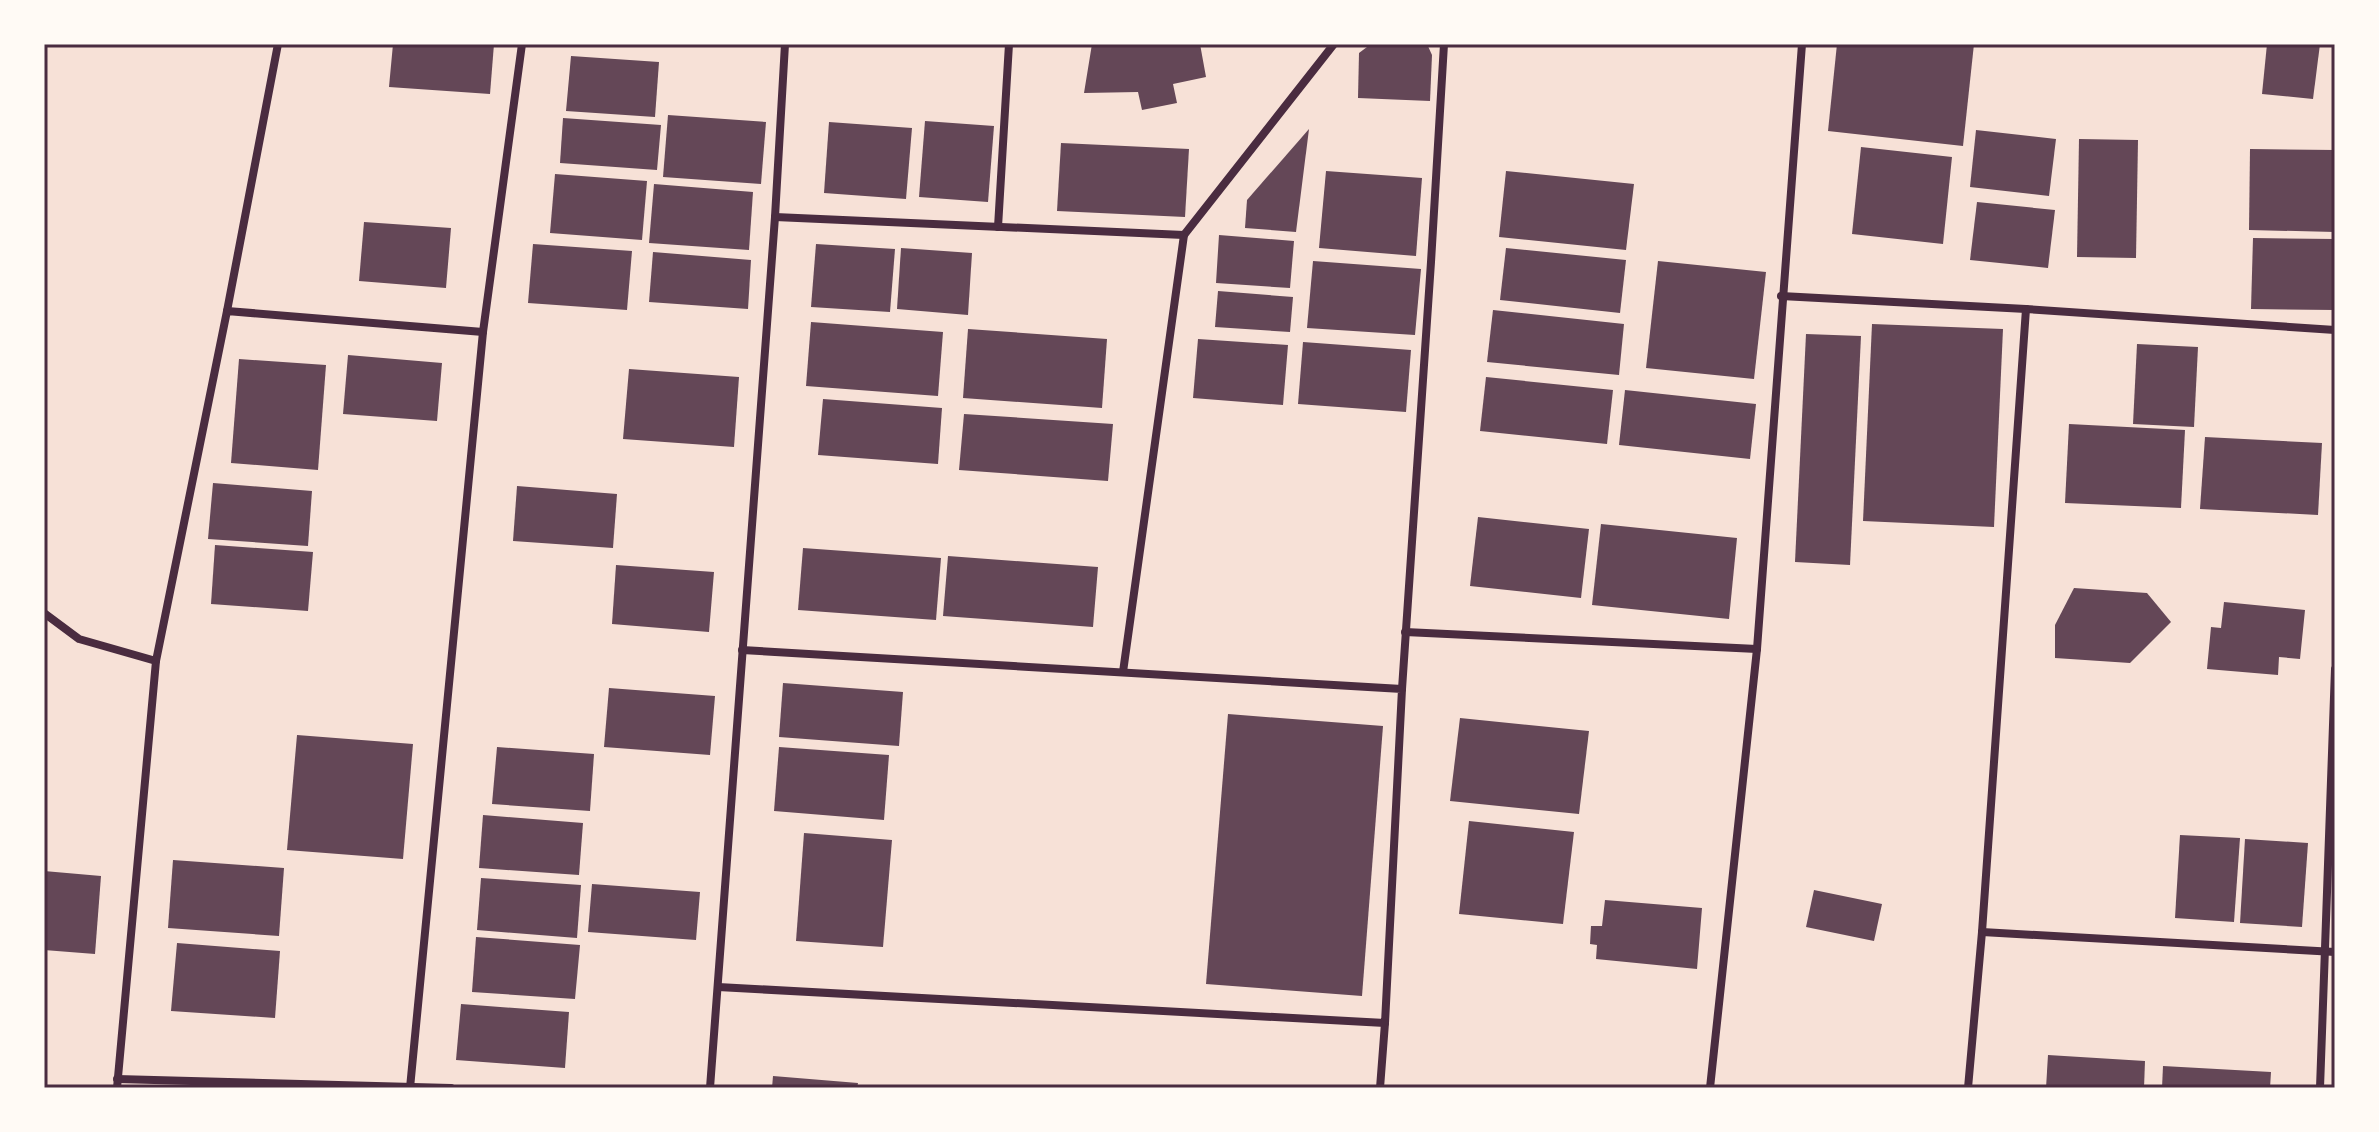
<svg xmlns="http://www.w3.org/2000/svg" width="2379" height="1132" font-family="Commissioner,sans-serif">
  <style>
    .building { fill: #644757 }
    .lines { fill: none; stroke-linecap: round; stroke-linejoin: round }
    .minor { stroke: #4a2c40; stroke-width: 8 }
    .neatline { fill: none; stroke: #4a2c40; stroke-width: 3 }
  </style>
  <rect width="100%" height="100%" fill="#f7e1d7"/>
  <g class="building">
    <polygon points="393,44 494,44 490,94 389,87"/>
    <polygon points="1092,44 1200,44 1206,77 1173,84 1177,103 1142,110 1138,92 1084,93"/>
    <polygon points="1371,44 1427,44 1432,55 1430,101 1358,98 1359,53"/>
    <polygon points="1837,44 1974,44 1963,146 1828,131"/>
    <polygon points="2267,44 2320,44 2313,99 2262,94"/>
    <polygon points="571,56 659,62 655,117 566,111"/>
    <polygon points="668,115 766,122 761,184 663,177"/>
    <polygon points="563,118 661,125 657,170 560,163"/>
    <polygon points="925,121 994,126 988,202 919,197"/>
    <polygon points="829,122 912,128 906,199 824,193"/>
    <polygon points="1309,129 1296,232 1245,228 1247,200"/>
    <polygon points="1976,130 2056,139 2049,196 1970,187"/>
    <polygon points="2079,139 2138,140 2136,258 2077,257"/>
    <polygon points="1061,143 1189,149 1185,217 1057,211"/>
    <polygon points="1861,147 1952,157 1943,244 1852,234"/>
    <polygon points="2250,149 2335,150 2335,232 2249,230"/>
    <polygon points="1326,171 1422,178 1416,256 1319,248"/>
    <polygon points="1506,171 1634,184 1626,250 1499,237"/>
    <polygon points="555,174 647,181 642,240 550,233"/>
    <polygon points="654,184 753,192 749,250 649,243"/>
    <polygon points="1977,202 2055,210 2048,268 1970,260"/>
    <polygon points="364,222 451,228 446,288 359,281"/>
    <polygon points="1219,235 1294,241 1290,288 1216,283"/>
    <polygon points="2253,238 2335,239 2335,310 2251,309"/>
    <polygon points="533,244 632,251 627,310 528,303"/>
    <polygon points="816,244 895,249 890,312 811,307"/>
    <polygon points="901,248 972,253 968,315 897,309"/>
    <polygon points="1506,248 1626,260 1620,313 1500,300"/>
    <polygon points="653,252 751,260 748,309 649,302"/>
    <polygon points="1313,261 1421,269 1415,335 1307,328"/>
    <polygon points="1658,261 1766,272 1754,379 1646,368"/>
    <polygon points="1218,291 1293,297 1290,332 1215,327"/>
    <polygon points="1493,310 1624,324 1619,375 1487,362"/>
    <polygon points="811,322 943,332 938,396 806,386"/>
    <polygon points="1872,324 2003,329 1994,527 1863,521"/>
    <polygon points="968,329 1107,339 1102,408 963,398"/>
    <polygon points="1806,334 1861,336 1850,565 1795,562"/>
    <polygon points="1198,339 1288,345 1283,405 1193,398"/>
    <polygon points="1303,342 1411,350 1406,412 1298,404"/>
    <polygon points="2137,344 2198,347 2194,427 2133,424"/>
    <polygon points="348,355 442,363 437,421 343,414"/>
    <polygon points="239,359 326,365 318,470 231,463"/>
    <polygon points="629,369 739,377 734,447 623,439"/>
    <polygon points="1486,377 1613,390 1607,444 1480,431"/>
    <polygon points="1625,390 1756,404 1750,459 1619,445"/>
    <polygon points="823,399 942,408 938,464 818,455"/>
    <polygon points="964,414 1113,424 1108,481 959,470"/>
    <polygon points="2069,424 2185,430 2181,508 2065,503"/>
    <polygon points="2205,437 2322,443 2318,515 2200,509"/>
    <polygon points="213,483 312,491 308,546 208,539"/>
    <polygon points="517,486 617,494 613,548 513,541"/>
    <polygon points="1478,517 1589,529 1581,598 1470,586"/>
    <polygon points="1601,524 1737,538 1729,619 1592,605"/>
    <polygon points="215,545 313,552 308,611 211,604"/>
    <polygon points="803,548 941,558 936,620 798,610"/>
    <polygon points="948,556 1098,567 1093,627 943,616"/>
    <polygon points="616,565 714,572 709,632 612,624"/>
    <polygon points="2074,588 2147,593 2171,622 2130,663 2055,658 2055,625"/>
    <polygon points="2224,602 2305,610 2300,659 2279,657 2278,675 2207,669 2211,627 2221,628"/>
    <polygon points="783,683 903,692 899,746 779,737"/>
    <polygon points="609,688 715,696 710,755 604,747"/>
    <polygon points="1228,714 1383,726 1362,996 1206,984"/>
    <polygon points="1460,718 1589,731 1579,814 1450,801"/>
    <polygon points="297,735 413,744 403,859 287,850"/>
    <polygon points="497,747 594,754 590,811 492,804"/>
    <polygon points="779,747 889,755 884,820 774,811"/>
    <polygon points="483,815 583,823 579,875 479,868"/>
    <polygon points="1469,821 1574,832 1563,924 1459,914"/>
    <polygon points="804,833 892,840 883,947 796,941"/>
    <polygon points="2180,835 2240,838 2234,922 2175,918"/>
    <polygon points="2245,839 2308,843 2302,927 2240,923"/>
    <polygon points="173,860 284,868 279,936 168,928"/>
    <polygon points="44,871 101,876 95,954 44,950"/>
    <polygon points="481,878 581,885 577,938 477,930"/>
    <polygon points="592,884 700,892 696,940 588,932"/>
    <polygon points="1814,890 1882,904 1874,941 1806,927"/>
    <polygon points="1605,900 1702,908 1697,969 1596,959 1597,945 1590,944 1591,926 1602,926"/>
    <polygon points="476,937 580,945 575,999 472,992"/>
    <polygon points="177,943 280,951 275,1018 171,1011"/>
    <polygon points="461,1004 569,1012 565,1068 456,1060"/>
    <polygon points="2048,1055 2145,1061 2144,1088 2046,1088"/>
    <polygon points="2163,1066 2271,1072 2270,1088 2162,1088"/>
    <polygon points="773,1076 858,1083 857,1088 772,1088"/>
  </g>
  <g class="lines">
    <g class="minor">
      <polyline points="775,217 1184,235 1334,44"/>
      <polyline points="998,227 1009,44"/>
      <polyline points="1781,296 2026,309 2335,330"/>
      <polyline points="2026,309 1982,932 2335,952"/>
      <polyline points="227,311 278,44"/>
      <polyline points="44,613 79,639 156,661"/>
      <polyline points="1405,632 1757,649"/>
      <polyline points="1123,672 1184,235"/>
      <polyline points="1402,689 1431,262 1444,44"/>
      <polyline points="718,987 1385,1023 1402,689 742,650"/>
      <polyline points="117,1079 451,1088"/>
      <polyline points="117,1088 156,661 227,311 483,332"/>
      <polyline points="410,1088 483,332 522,44"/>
      <polyline points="710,1088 775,217 785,44"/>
      <polyline points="1380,1088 1385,1023"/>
      <polyline points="1710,1088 1757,649 1802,44"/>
      <polyline points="1968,1088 1982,932"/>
      <polyline points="2320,1088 2335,669"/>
    </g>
  </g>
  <rect width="2379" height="1132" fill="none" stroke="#fffaf5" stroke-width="92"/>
  <rect x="46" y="46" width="2287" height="1040" class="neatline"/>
</svg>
